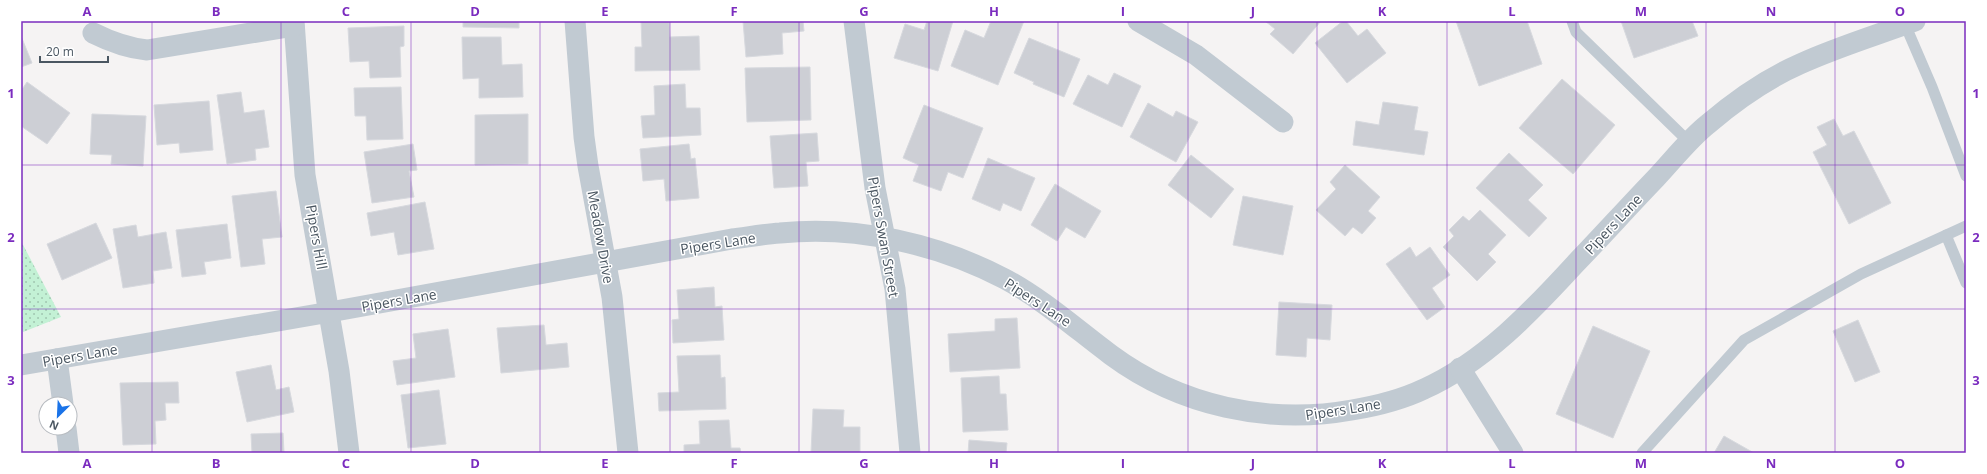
<svg xmlns="http://www.w3.org/2000/svg" width="1987" height="474" font-family="'Open Sans',sans-serif">
  <style>
    .grass { fill: url(#grass-dots) }
    .building { fill: #cdcfd5; stroke: #d7d9de }
    .lines { fill: none; stroke-linecap: round; stroke-linejoin: round }
    .lane { stroke: #c1cad2; stroke-width: 11 }
    .street { stroke: #c1cad2; stroke-width: 21 }
    .grid { fill: none; stroke: #7b2cbf; stroke-width: 1; stroke-opacity: 0.55 }
    .labels { text-anchor: middle; dominant-baseline: central; stroke-width: 3; stroke-linejoin: round; paint-order: stroke }
    .street-label { font-size: 14px; fill: #4a5661; stroke: #fff }
    .neatline { fill: none; stroke: #7b2cbf; stroke-width: 1.5 }
    .grid-label { font-size: 13px; text-anchor: middle; font-weight: bold; fill: #7b2cbf }
  </style>
  <defs>
    <pattern id="grass-dots" width="8" height="8" patternUnits="userSpaceOnUse"><rect width="8" height="8" fill="#c3f1d5"/><path d="M2 2h.1M6 6h.1" fill="none" stroke="#a0c6b0" stroke-width="1.8" stroke-linecap="round"/></pattern>
  </defs>
  <rect width="100%" height="100%" fill="#f5f3f3"/>
  <polygon class="grass" points="21,241 61,317 23,332 21,329"/>
  <g class="building">
    <polygon points="463,21 519,21 519,28 463,27"/>
    <polygon points="641,21 669,21 670,37 699,36 700,70 635,71 635,47 642,47"/>
    <polygon points="743,21 803,21 804,31 782,33 783,54 746,57"/>
    <polygon points="927,21 953,21 938,71 894,58 905,24 924,30"/>
    <polygon points="991,21 1024,21 998,85 951,66 965,30 984,38"/>
    <polygon points="1265,21 1321,21 1293,54 1270,34 1275,29"/>
    <polygon points="1343,21 1346,21 1358,36 1367,29 1386,53 1347,83 1315,43"/>
    <polygon points="1456,21 1527,21 1542,64 1479,86"/>
    <polygon points="1621,21 1692,21 1698,36 1634,58"/>
    <polygon points="404,26 404,46 400,47 401,77 370,78 369,61 350,62 348,28"/>
    <polygon points="21,36 32,63 21,67"/>
    <polygon points="462,37 501,37 502,65 522,64 523,97 479,98 479,78 463,79"/>
    <polygon points="1029,38 1080,59 1064,97 1033,84 1034,82 1014,73"/>
    <polygon points="810,67 811,120 747,122 745,68"/>
    <polygon points="1114,73 1141,86 1122,127 1073,104 1088,75 1108,85"/>
    <polygon points="1562,79 1615,125 1573,174 1519,128"/>
    <polygon points="27,82 70,113 47,144 21,126 21,91"/>
    <polygon points="685,84 686,108 700,108 701,135 643,138 641,116 655,115 654,86"/>
    <polygon points="401,87 403,139 367,140 366,116 355,116 354,88"/>
    <polygon points="241,92 244,113 264,110 269,147 255,149 256,160 227,164 217,95"/>
    <polygon points="209,101 213,150 180,153 179,143 157,145 154,105"/>
    <polygon points="1383,102 1418,107 1414,130 1428,132 1424,155 1353,145 1356,121 1379,125"/>
    <polygon points="1148,103 1173,117 1176,111 1198,122 1176,162 1130,137"/>
    <polygon points="924,105 983,128 963,178 948,172 941,191 913,181 919,165 903,158"/>
    <polygon points="92,114 146,116 143,166 111,164 112,155 90,154"/>
    <polygon points="528,114 528,164 475,165 475,115"/>
    <polygon points="1834,119 1843,136 1854,131 1891,203 1849,224 1813,152 1827,145 1817,127"/>
    <polygon points="817,133 819,161 806,162 808,186 774,188 770,136"/>
    <polygon points="413,144 417,170 409,171 414,197 372,203 364,152"/>
    <polygon points="689,144 691,159 695,158 699,198 666,201 664,179 643,181 640,149"/>
    <polygon points="1509,153 1543,185 1528,200 1547,218 1529,237 1476,188"/>
    <polygon points="1191,155 1234,189 1211,218 1168,185"/>
    <polygon points="988,158 1035,178 1021,211 1003,203 1000,211 972,199"/>
    <polygon points="1345,165 1380,197 1368,211 1376,218 1362,234 1353,227 1345,236 1316,210 1336,189 1330,182"/>
    <polygon points="1055,184 1101,211 1085,238 1066,227 1057,241 1031,225"/>
    <polygon points="276,191 282,237 262,239 265,264 241,267 232,196"/>
    <polygon points="1243,196 1293,206 1283,255 1233,245"/>
    <polygon points="425,202 434,249 398,255 394,232 371,236 367,213"/>
    <polygon points="1480,210 1506,235 1488,254 1496,262 1477,281 1443,247 1454,236 1449,230 1463,216 1469,221"/>
    <polygon points="96,223 112,258 62,280 47,244"/>
    <polygon points="227,224 231,258 204,262 206,274 182,277 176,230"/>
    <polygon points="136,225 138,237 166,232 172,268 153,271 154,283 123,288 113,229"/>
    <polygon points="1410,247 1416,257 1430,247 1450,275 1432,288 1445,307 1427,320 1386,264"/>
    <polygon points="714,287 715,307 722,306 724,340 673,343 672,320 679,319 677,290"/>
    <polygon points="1279,302 1332,305 1330,340 1307,338 1306,357 1276,355"/>
    <polygon points="1017,318 1020,368 950,372 948,334 995,331 995,319"/>
    <polygon points="1858,320 1880,372 1855,382 1833,331"/>
    <polygon points="544,325 546,345 567,343 569,367 501,373 497,328"/>
    <polygon points="1593,326 1650,351 1613,438 1556,414"/>
    <polygon points="448,329 455,377 397,385 393,361 416,358 413,334"/>
    <polygon points="720,355 721,378 725,377 726,409 659,411 658,393 679,392 677,356"/>
    <polygon points="271,365 276,390 289,387 294,412 247,422 236,372"/>
    <polygon points="999,376 1000,394 1006,394 1008,430 963,432 961,378"/>
    <polygon points="178,382 179,403 165,403 166,420 155,421 156,444 123,445 120,383"/>
    <polygon points="439,390 446,444 408,448 401,395"/>
    <polygon points="813,409 844,410 843,427 860,427 860,453 811,453"/>
    <polygon points="729,420 731,448 740,448 741,453 684,453 684,445 700,444 699,421"/>
    <polygon points="283,433 284,453 252,453 251,434"/>
    <polygon points="1724,436 1754,453 1714,453"/>
    <polygon points="969,440 1007,443 1006,453 968,453"/>
  </g>
  <g class="lines">
    <g class="lane">
      <polyline points="1572,21 1576,32 1689,142"/>
      <polyline points="1904,22 1932,87 1966,176"/>
      <polyline points="1946,235 1966,283"/>
      <polyline points="1642,453 1744,340 1861,274 1966,226"/>
    </g>
    <g class="street">
      <polyline points="294,21 305,175 339,371 349,453"/>
      <polyline points="575,21 584,137 588,166 612,297 628,453"/>
      <polyline points="854,21 875,188 895,289 910,453"/>
      <polyline points="1138,21 1196,55 1283,122"/>
      <path d="M 93,33 C 111,42 127,48 147,50 L 294,26"/>
      <polyline points="57,359 63,404"/>
      <path d="M 21,365 L 330,312 L 732,239 C 748,237 764,234 780,233 C 856,225 938,244 1005,279 C 1044,300 1076,329 1111,355 C 1180,406 1268,425 1352,410 C 1376,406 1401,400 1424,389 C 1484,362 1532,311 1576,263 C 1603,235 1629,206 1656,178 C 1673,160 1689,139 1708,124 C 1736,100 1766,79 1800,64 C 1837,47 1877,35 1915,21"/>
      <polyline points="1460,368 1513,453"/>
      <polyline points="66,428 69,453"/>
    </g>
  </g>
  <path class="grid" d="M 152,21 L 152,453M 281,21 L 281,453M 411,21 L 411,453M 540,21 L 540,453M 670,21 L 670,453M 799,21 L 799,453M 929,21 L 929,453M 1058,21 L 1058,453M 1188,21 L 1188,453M 1317,21 L 1317,453M 1447,21 L 1447,453M 1576,21 L 1576,453M 1706,21 L 1706,453M 1835,21 L 1835,453M 21,165 L 1966,165M 21,309 L 1966,309"/>
  <g class="labels">
    <g class="street-label">
      <text transform="translate(1613 224) rotate(-47)">Pipers Lane</text>
      <text transform="translate(317 237) rotate(80)">Pipers Hill</text>
      <text transform="translate(601 237) rotate(80)">Meadow Drive</text>
      <text transform="translate(884 237) rotate(80)">Pipers Swan Street</text>
      <text transform="translate(718 243) rotate(-9)">Pipers Lane</text>
      <text transform="translate(399 300) rotate(-10)">Pipers Lane</text>
      <text transform="translate(1038 302) rotate(33)">Pipers Lane</text>
      <text transform="translate(80 355) rotate(-10)">Pipers Lane</text>
      <text transform="translate(1343 409) rotate(-9)">Pipers Lane</text>
    </g>
  </g>
  <rect width="1987" height="474" fill="none" stroke="#ffffff" stroke-width="44"/>
  <g transform="translate(58 416) rotate(204)"><circle r="19" fill="#ffffff" stroke="#b7bbc0"/>
  <path d="M0-3L7 15L0 10L-7 15Z" fill="#1a73e8"/>
  <text y="-6" font-size="11" font-weight="bold" text-anchor="middle" fill="#4a5661">N</text>
  </g>
  <path d="M40 56v6h68v-6" fill="none" stroke="#4a5661" stroke-width="2"/>
  <text x="46" y="56" font-size="12" fill="#4a5661" stroke="#ffffff" stroke-width="3" paint-order="stroke">20 m</text>
  <rect x="22" y="22" width="1943" height="430" class="neatline"/>
  <g class="grid-label">
    <text x="87" y="16">A</text>
    <text x="216" y="16">B</text>
    <text x="346" y="16">C</text>
    <text x="475" y="16">D</text>
    <text x="605" y="16">E</text>
    <text x="734" y="16">F</text>
    <text x="864" y="16">G</text>
    <text x="994" y="16">H</text>
    <text x="1123" y="16">I</text>
    <text x="1253" y="16">J</text>
    <text x="1382" y="16">K</text>
    <text x="1512" y="16">L</text>
    <text x="1641" y="16">M</text>
    <text x="1771" y="16">N</text>
    <text x="1900" y="16">O</text>
    <text x="11" y="98">1</text>
    <text x="1976" y="98">1</text>
    <text x="11" y="242">2</text>
    <text x="1976" y="242">2</text>
    <text x="11" y="385">3</text>
    <text x="1976" y="385">3</text>
    <text x="87" y="468">A</text>
    <text x="216" y="468">B</text>
    <text x="346" y="468">C</text>
    <text x="475" y="468">D</text>
    <text x="605" y="468">E</text>
    <text x="734" y="468">F</text>
    <text x="864" y="468">G</text>
    <text x="994" y="468">H</text>
    <text x="1123" y="468">I</text>
    <text x="1253" y="468">J</text>
    <text x="1382" y="468">K</text>
    <text x="1512" y="468">L</text>
    <text x="1641" y="468">M</text>
    <text x="1771" y="468">N</text>
    <text x="1900" y="468">O</text>
  </g>
</svg>
